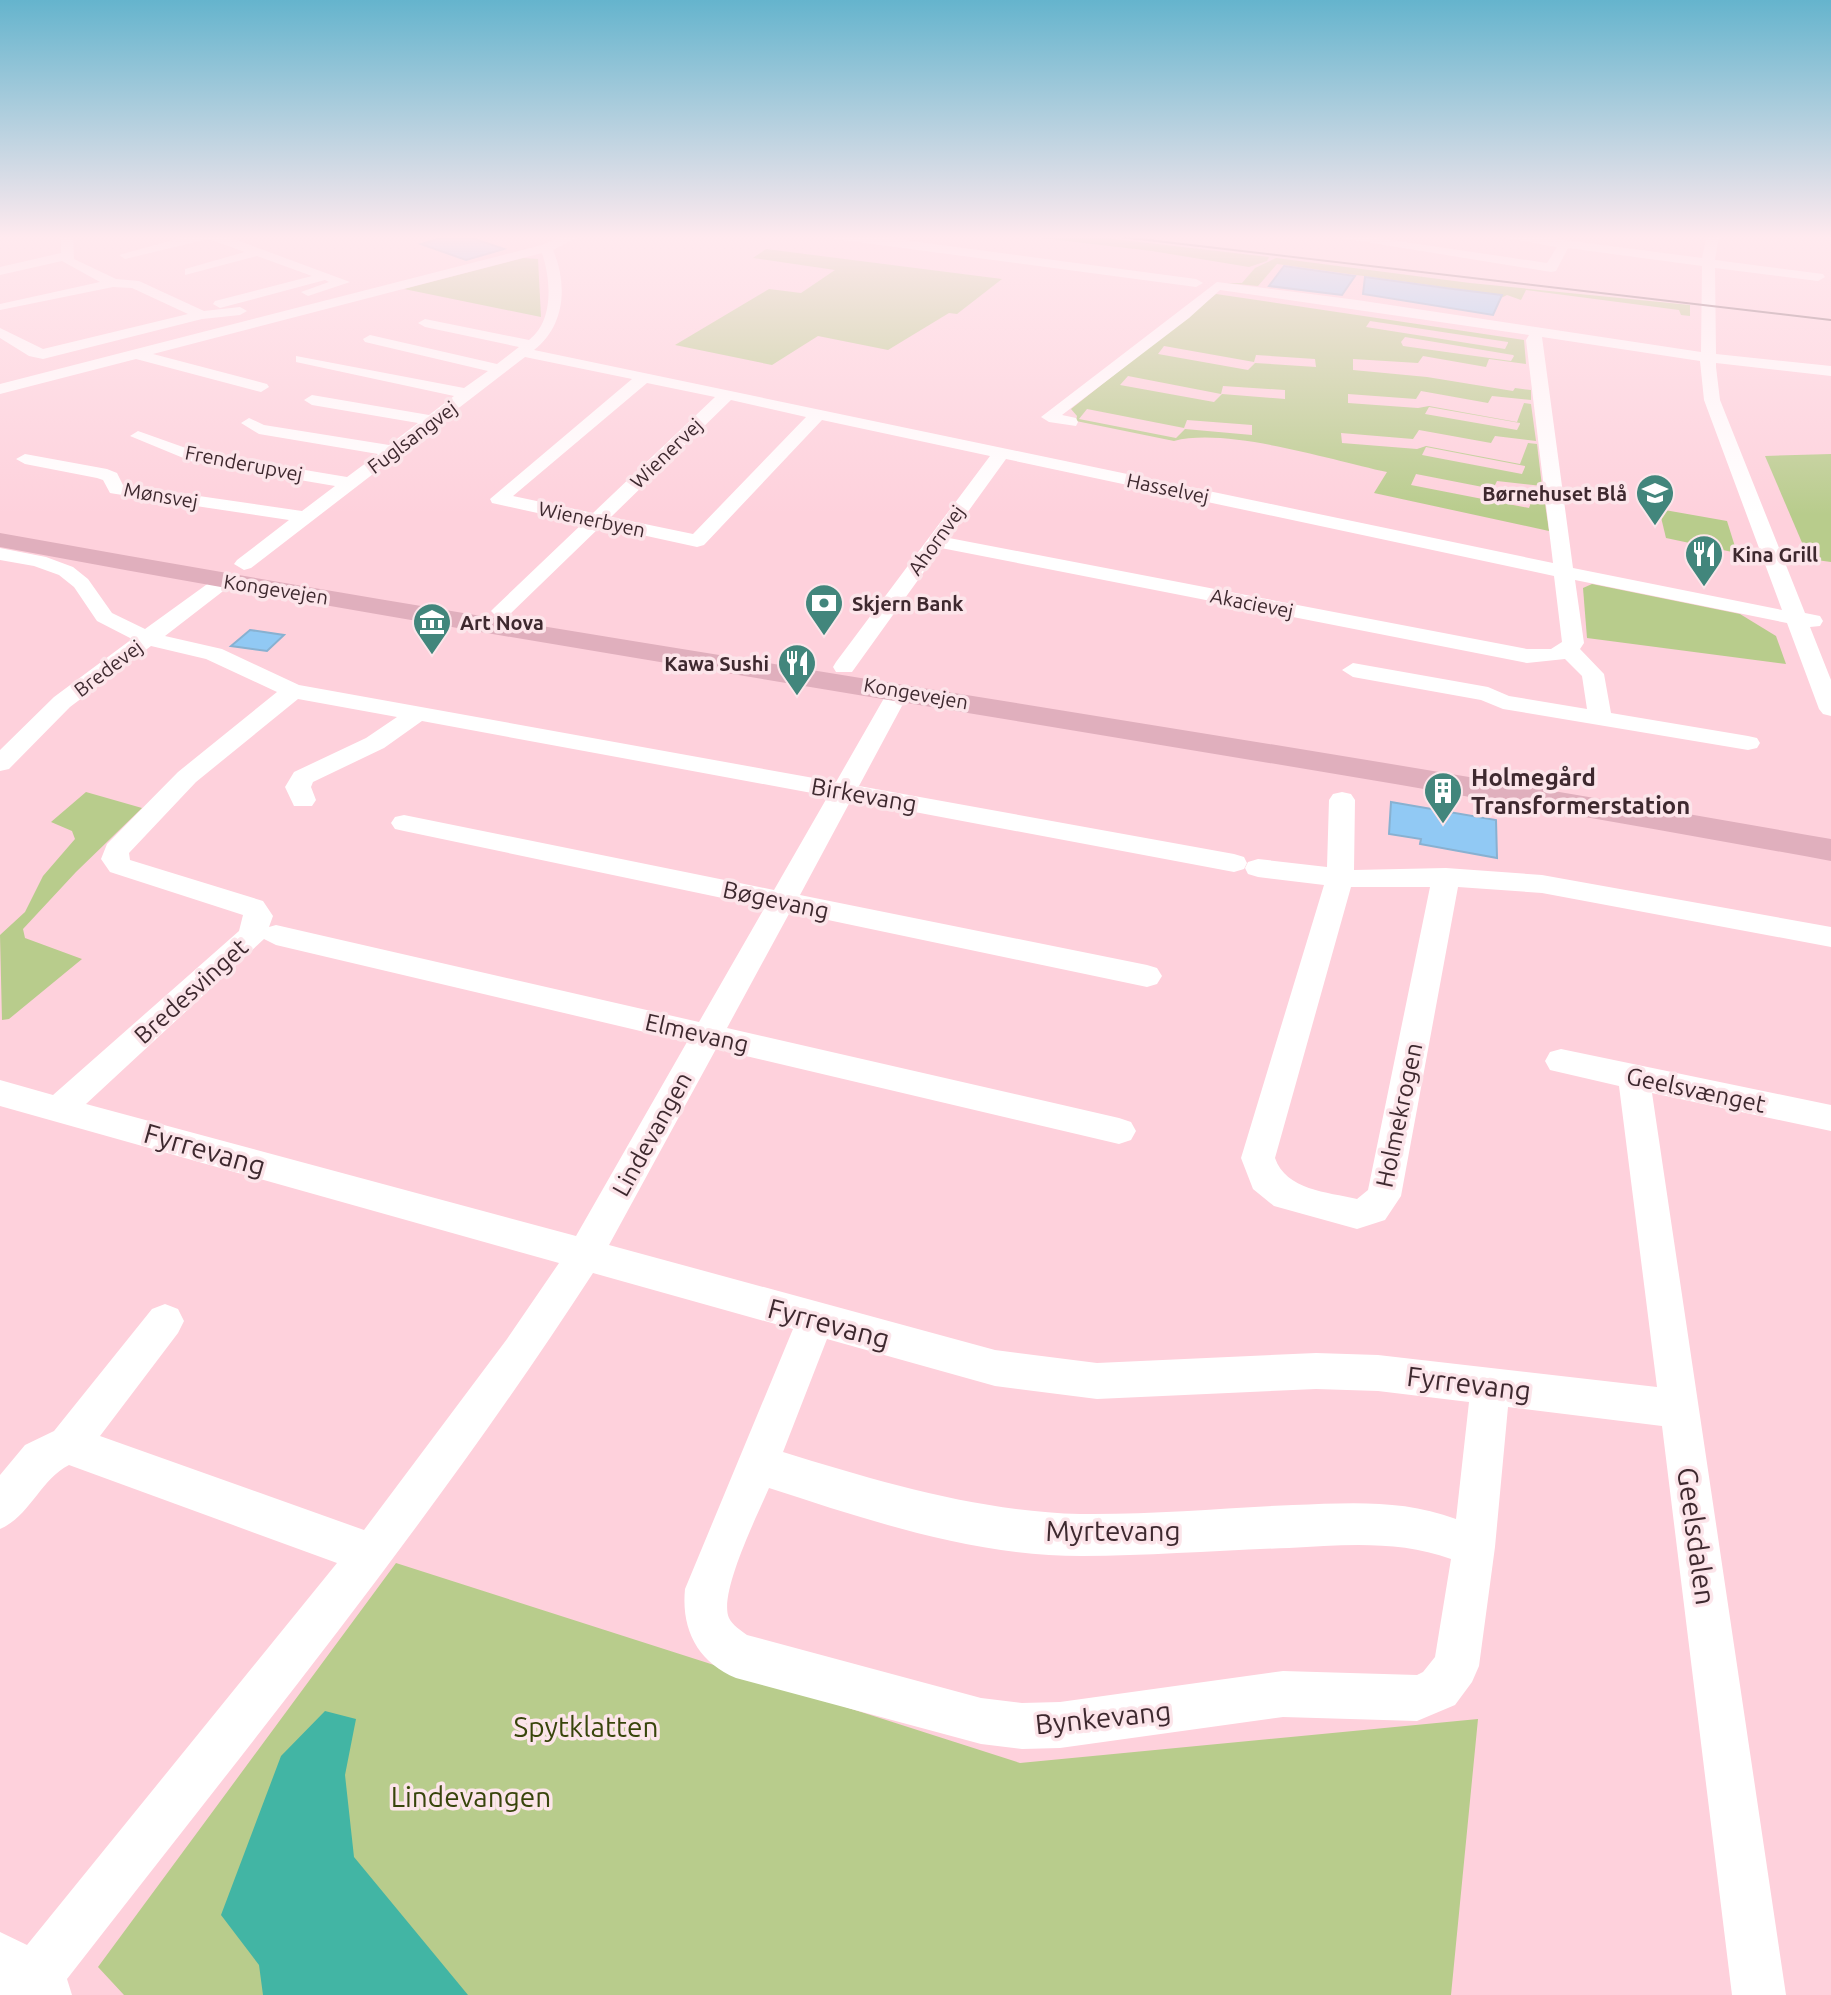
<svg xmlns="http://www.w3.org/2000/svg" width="1831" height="1995" font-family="Ubuntu,sans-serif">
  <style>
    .green { fill: #b8cc8c; fill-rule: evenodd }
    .water { fill: #42b5a4 }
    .building { fill: #91c9f4; stroke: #88b1d1; stroke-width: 2 }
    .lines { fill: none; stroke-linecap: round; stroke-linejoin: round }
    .minor { fill: #fff; fill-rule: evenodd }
    .major { fill: #e0afbd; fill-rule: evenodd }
    .tram { stroke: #7e6169; stroke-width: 2 }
    .labels { text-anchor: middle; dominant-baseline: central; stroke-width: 7; stroke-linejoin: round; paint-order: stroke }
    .far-street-label { font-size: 20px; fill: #3e292f; stroke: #fce5ea }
    .far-poi-label { font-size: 20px; font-weight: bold; fill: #3e292f; stroke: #fce5ea; text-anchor: start }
    .poi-label { font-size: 24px; font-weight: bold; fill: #3e292f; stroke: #fce5ea; text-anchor: start }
    .street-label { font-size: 24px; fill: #3e292f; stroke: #fce5ea }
    .near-street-label { font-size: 28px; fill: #3e292f; stroke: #fce5ea }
    .near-park-label { font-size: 28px; fill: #38450b; stroke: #fce5ea }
  </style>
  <rect width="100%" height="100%" fill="#fed1dc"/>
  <g class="green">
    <polygon points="1015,235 1079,235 1269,257 1267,261 1249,267 1152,251"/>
    <polygon points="766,249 1002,279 957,314 949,313 888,350 818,336 772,365 675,345 769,289 801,293 835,270 753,258"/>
    <polygon points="523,258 538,259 541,317 404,289"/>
    <polygon points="1276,258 1470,283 1690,305 1690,316 1681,315 1679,310 1526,290 1521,300 1507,295 1501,298 1501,295 1277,264 1258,286 1227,283 1242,283 1255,268"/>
    <path d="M 1216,294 L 1524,340 L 1526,364 L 1489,359 L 1486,367 L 1423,356 L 1418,363 L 1353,359 L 1353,370 L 1427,377 L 1513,391 L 1515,388 L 1531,390 L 1531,400 L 1492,396 L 1488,403 L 1421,391 L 1416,399 L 1348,394 L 1348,403 L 1418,408 L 1429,406 L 1517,422 L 1524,403 L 1531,404 L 1536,441 L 1495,436 L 1491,443 L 1419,430 L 1413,439 L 1341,433 L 1342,443 L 1417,449 L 1426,446 L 1520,464 L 1528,443 L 1537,444 L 1542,486 L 1497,481 L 1493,489 L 1416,474 L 1411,485 L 1529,508 L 1536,489 L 1543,490 L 1549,531 L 1374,493 L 1387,472 C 1331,460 1227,427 1174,441 L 1076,421 L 1077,416 L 1071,409 ZM 1370,321 L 1508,342 L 1508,343 L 1505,349 L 1366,327 ZM 1405,337 L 1513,355 L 1514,356 L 1511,361 L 1403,346 L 1401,342 ZM 1164,346 L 1254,362 L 1256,355 L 1315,359 L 1316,367 L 1255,363 L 1248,370 L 1158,354 ZM 1128,376 L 1221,394 L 1223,386 L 1285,390 L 1285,399 L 1222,394 L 1214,402 L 1120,385 ZM 1429,407 L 1520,423 L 1520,424 L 1517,430 L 1425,414 ZM 1087,409 L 1184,428 L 1187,420 L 1252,425 L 1252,435 L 1185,429 L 1176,438 L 1079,419 ZM 1426,447 L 1525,466 L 1525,467 L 1522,474 L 1422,455 Z"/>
    <polygon points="1831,454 1831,562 1809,559 1765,456"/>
    <polygon points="1659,509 1727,521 1737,553 1666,538"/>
    <polygon points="1592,584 1740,614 1776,636 1786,664 1587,638 1583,588"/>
    <polygon points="86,792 142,808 76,872 23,929 25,938 82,959 9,1019 2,1020 0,935 25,912 43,876 75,839 72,831 51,822"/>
    <polygon points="396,1563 1020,1763 1478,1719 1451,1995 124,1995 98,1967"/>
  </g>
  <polygon class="water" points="325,1711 356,1719 345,1775 354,1857 468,1995 263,1995 259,1965 221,1915 281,1756"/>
  <g class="building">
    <polygon points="452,235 463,235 504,249 466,260 421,244"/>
    <polygon points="1284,266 1355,276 1342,295 1269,286"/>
    <polygon points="1365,277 1453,289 1502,295 1493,315 1363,294"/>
    <polygon points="250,630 284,635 267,651 231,646"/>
    <polygon points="1391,802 1496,820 1497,858 1420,844 1421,839 1389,834"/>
  </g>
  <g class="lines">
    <g class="minor">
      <polygon points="61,235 73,235 74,259 116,279 139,281 204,311 240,307 247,311 240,315 202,319 43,359 29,356 0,338 0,328 43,349 188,314 132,288 113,287 0,310 0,304 100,282 62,261 0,275 0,267 61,253"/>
      <polygon points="191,235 223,235 350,282 308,296 301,292 329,282 325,280 220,308 213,304 215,301 312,276 257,256 185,275 185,269 245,252 208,239 125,259 119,255"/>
      <path d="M 565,235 L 582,235 L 553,250 C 568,285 565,326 534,350 L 1553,563 L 1526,340 L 1529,335 L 1220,290 L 1189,318 L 1062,415 L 1076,418 L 1078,422 L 1076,426 L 1049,422 L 1041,417 L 1217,282 L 1357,300 L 1701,352 L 1702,266 L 1568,248 L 1556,271 L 1551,272 L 1323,235 L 1357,235 L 1547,263 L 1557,247 L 1488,235 L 1526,235 L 1702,258 L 1707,235 L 1719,235 L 1715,260 L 1823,274 L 1825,277 L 1818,281 L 1715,268 L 1716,354 L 1831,366 L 1831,376 L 1716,363 L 1716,367 L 1720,400 L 1805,613 L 1820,616 L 1823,621 L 1820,626 L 1810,627 L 1831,680 L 1831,716 L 1823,714 L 1819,709 L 1787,623 L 1575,580 L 1584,643 L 1580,649 L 1604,674 L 1611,713 L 1748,736 L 1757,738 L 1760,743 L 1757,748 L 1748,750 L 1503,709 L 1481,700 L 1353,677 L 1342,670 L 1353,663 L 1488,687 L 1509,696 L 1587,709 L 1582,676 L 1565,659 L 1527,663 L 941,548 L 852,672 L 836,672 L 833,667 L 836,662 L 990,456 L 822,420 L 704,545 L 697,547 L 601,526 L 509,615 L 495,615 L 491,611 L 495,607 L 583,523 L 492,503 L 490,499 L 632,379 L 525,357 L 251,568 L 244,570 L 234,564 L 237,560 L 289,520 L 116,494 L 110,493 L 103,480 L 97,478 L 25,464 L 16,459 L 25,454 L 107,469 L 117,473 L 123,485 L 302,511 L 335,486 L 193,462 L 130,436 L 138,431 L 197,452 L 347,477 L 378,454 L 259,434 L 241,423 L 249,418 L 264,425 L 389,445 L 418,423 L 312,405 L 304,400 L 312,395 L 429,415 L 454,396 L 296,362 L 296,356 L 464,388 L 488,371 L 365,342 L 363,339 L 370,335 L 497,364 L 519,347 L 425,327 L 418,323 L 425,319 L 529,340 C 554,321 551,280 542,253 L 153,354 L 267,384 L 269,387 L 261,392 L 136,359 L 0,394 L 0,384 L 542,245 ZM 1542,337 L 1700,361 L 1704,400 L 1782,610 L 1573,568 ZM 647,383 L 715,397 L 593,513 L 513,496 ZM 731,400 L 806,417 L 693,534 L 611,517 ZM 1006,459 L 1554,576 L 1562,642 L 1551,649 L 1527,649 L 949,538 Z"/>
      <polygon points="829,235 866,235 1196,279 1203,283 1196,287 835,239"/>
      <path d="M 0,548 L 46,557 L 73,567 L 88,579 L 112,613 L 145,629 L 217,577 L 231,577 L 234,581 L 231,585 L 165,636 L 222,649 L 299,685 L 836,782 L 891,686 L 907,686 L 910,691 L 859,786 L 1234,854 L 1244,857 L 1247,863 L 1244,869 L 1234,872 L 851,800 L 800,895 L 1147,965 L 1157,968 L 1162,976 L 1157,984 L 1147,987 L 790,912 L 727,1028 L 1119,1118 L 1131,1122 L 1136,1131 L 1131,1140 L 1119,1144 L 716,1049 L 609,1245 L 995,1350 L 1097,1363 L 1316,1353 L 1378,1355 L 1657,1387 L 1619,1086 L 1550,1070 L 1545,1061 L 1550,1052 L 1561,1049 L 1831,1105 L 1831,1131 L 1652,1093 L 1786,1995 L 1732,1995 L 1662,1426 L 1508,1407 L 1495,1547 L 1479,1666 L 1472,1682 L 1455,1705 L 1417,1721 L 1283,1717 L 1060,1748 L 1022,1749 L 981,1744 L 736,1678 C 698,1662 681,1630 685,1589 L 793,1329 L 593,1273 C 433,1520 247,1747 67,1979 L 72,1995 L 0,1995 L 0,1932 L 27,1945 L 337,1563 L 69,1465 C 40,1480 30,1516 0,1529 L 0,1475 L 25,1445 L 54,1431 L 152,1309 L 165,1304 L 178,1309 L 184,1321 L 178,1333 L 100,1436 L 364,1530 L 507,1339 L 559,1263 L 0,1106 L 0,1080 L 53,1095 L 239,931 L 243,915 L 110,872 L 101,859 L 107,844 L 178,772 L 277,692 L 206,659 L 151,646 L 70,707 L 9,769 L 0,771 L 0,750 L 54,697 L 132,639 L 97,621 L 74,587 L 59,575 L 34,566 L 0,560 ZM 298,699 L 397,717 L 366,738 L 294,772 L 285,787 L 294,806 L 312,806 L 316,800 L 311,787 L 313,782 L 384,748 L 422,721 L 828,796 L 774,890 L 404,815 L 395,817 L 391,823 L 395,829 L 404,831 L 765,907 L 699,1022 L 276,925 L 269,927 L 273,916 L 263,901 L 130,860 L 129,853 L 196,782 ZM 264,939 L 276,945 L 687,1042 L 576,1236 L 86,1104 ZM 827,1339 L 995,1386 L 1097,1399 L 1316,1389 L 1378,1391 L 1469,1402 L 1456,1519 C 1402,1499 1350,1503 1293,1505 C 1223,1508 1151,1515 1080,1514 C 977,1511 880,1482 783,1452 ZM 769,1488 C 871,1521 973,1556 1082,1556 C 1151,1556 1220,1550 1289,1548 C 1344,1545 1398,1540 1451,1559 L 1435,1657 L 1423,1672 L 1417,1675 L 1283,1671 L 1060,1702 L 1022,1703 L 981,1698 L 747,1635 C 742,1631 732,1625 729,1618 C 718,1594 758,1514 769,1488 Z"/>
      <path d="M 1342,792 L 1351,794 L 1355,800 L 1354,870 L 1446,868 L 1542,875 L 1831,927 L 1831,947 L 1542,893 L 1458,887 L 1401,1196 L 1385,1220 L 1357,1229 L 1274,1206 L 1253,1189 L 1241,1158 L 1324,885 L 1258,877 L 1248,874 L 1245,868 L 1248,862 L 1258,859 L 1327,867 L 1329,800 L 1333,794 ZM 1351,887 L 1430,887 L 1368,1190 L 1357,1199 C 1327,1192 1286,1190 1275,1158 Z"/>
    </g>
    <path class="major" d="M 0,533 C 609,643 1222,731 1831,839 L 1831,861 C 1222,749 609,660 0,547 Z"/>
    <polyline class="tram" points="1105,235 1831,320"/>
  </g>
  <linearGradient id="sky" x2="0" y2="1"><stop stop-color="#65b4cd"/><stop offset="0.46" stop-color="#ffeaef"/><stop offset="1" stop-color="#ffeaef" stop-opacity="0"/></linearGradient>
  <rect width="1831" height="515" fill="url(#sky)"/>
  <defs>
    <symbol id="school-pin" viewBox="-11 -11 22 30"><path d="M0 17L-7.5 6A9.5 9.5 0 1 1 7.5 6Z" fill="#42867c" stroke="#fce5ea"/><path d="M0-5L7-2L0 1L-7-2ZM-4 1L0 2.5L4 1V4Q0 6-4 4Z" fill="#fff"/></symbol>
    <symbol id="restaurant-pin" viewBox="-11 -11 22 30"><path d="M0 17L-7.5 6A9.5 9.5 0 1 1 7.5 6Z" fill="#42867c" stroke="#fce5ea"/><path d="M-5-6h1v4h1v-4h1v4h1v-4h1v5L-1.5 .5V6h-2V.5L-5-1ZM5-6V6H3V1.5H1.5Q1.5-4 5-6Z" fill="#fff"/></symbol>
    <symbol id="bank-pin" viewBox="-11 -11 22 30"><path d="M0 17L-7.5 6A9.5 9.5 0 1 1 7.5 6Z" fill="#42867c" stroke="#fce5ea"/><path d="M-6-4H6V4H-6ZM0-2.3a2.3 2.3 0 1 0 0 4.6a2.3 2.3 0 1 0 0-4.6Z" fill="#fff"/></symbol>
    <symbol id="museum-pin" viewBox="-11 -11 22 30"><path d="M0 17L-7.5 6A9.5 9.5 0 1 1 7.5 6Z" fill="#42867c" stroke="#fce5ea"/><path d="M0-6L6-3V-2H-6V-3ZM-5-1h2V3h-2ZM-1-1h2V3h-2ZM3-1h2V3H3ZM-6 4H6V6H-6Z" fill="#fff"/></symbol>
    <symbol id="building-pin" viewBox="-11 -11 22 30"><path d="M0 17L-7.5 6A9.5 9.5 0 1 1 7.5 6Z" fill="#42867c" stroke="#fce5ea"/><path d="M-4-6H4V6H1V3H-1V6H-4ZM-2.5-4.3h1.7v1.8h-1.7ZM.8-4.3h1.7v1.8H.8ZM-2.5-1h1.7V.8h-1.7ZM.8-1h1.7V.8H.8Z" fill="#fff"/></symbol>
  </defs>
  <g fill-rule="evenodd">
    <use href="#school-pin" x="1633" y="471" width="44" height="60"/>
    <use href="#restaurant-pin" x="1682" y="532" width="44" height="60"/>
    <use href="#bank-pin" x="802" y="581" width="44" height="60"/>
    <use href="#museum-pin" x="410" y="600" width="44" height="60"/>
    <use href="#restaurant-pin" x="775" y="641" width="44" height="60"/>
    <use href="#building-pin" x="1421" y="769" width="44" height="60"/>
  </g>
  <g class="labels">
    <g class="far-street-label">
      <text transform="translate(412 437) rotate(-37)">Fuglsangvej</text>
      <text transform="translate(666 453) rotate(-44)">Wienervej</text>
      <text transform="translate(244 463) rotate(11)">Frenderupvej</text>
      <text transform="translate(1168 488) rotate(12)">Hasselvej</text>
      <text transform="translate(161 495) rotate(10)">Mønsvej</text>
      <text transform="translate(592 519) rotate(12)">Wienerbyen</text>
      <text transform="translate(936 540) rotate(-54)">Ahornvej</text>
      <text transform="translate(276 589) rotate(9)">Kongevejen</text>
      <text transform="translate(1252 603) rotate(11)">Akacievej</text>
      <text transform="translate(108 668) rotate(-37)">Bredevej</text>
      <text transform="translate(916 693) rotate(10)">Kongevejen</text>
    </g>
    <g class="far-poi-label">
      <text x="1627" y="493" text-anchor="end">Børnehuset Blå</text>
      <text x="1732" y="554">Kina Grill</text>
      <text x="852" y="603">Skjern Bank</text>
      <text x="460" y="622">Art Nova</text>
      <text x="769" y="663" text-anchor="end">Kawa Sushi</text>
    </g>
    <g class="poi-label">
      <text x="1471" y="777">Holmegård<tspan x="1471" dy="28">Transformerstation</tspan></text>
    </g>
    <g class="street-label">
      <text transform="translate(864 795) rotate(10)">Birkevang</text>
      <text transform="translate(776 900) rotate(12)">Bøgevang</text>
      <text transform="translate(191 991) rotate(-42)">Bredesvinget</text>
      <text transform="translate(697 1033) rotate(13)">Elmevang</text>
      <text transform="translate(1696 1090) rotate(12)">Geelsvænget</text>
      <text transform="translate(1399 1115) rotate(-78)">Holmekrogen</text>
      <text transform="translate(652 1134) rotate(-61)">Lindevangen</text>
    </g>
    <g class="near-street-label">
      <text transform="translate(205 1149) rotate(16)">Fyrrevang</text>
      <text transform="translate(829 1323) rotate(15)">Fyrrevang</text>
      <text transform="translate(1469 1383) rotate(7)">Fyrrevang</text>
      <text x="1113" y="1530">Myrtevang</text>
      <text transform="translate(1697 1536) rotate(82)">Geelsdalen</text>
      <text transform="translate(1103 1717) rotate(-6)">Bynkevang</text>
    </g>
    <g class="near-park-label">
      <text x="586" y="1726">Spytklatten</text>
      <text x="471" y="1796">Lindevangen</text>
    </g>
  </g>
</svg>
